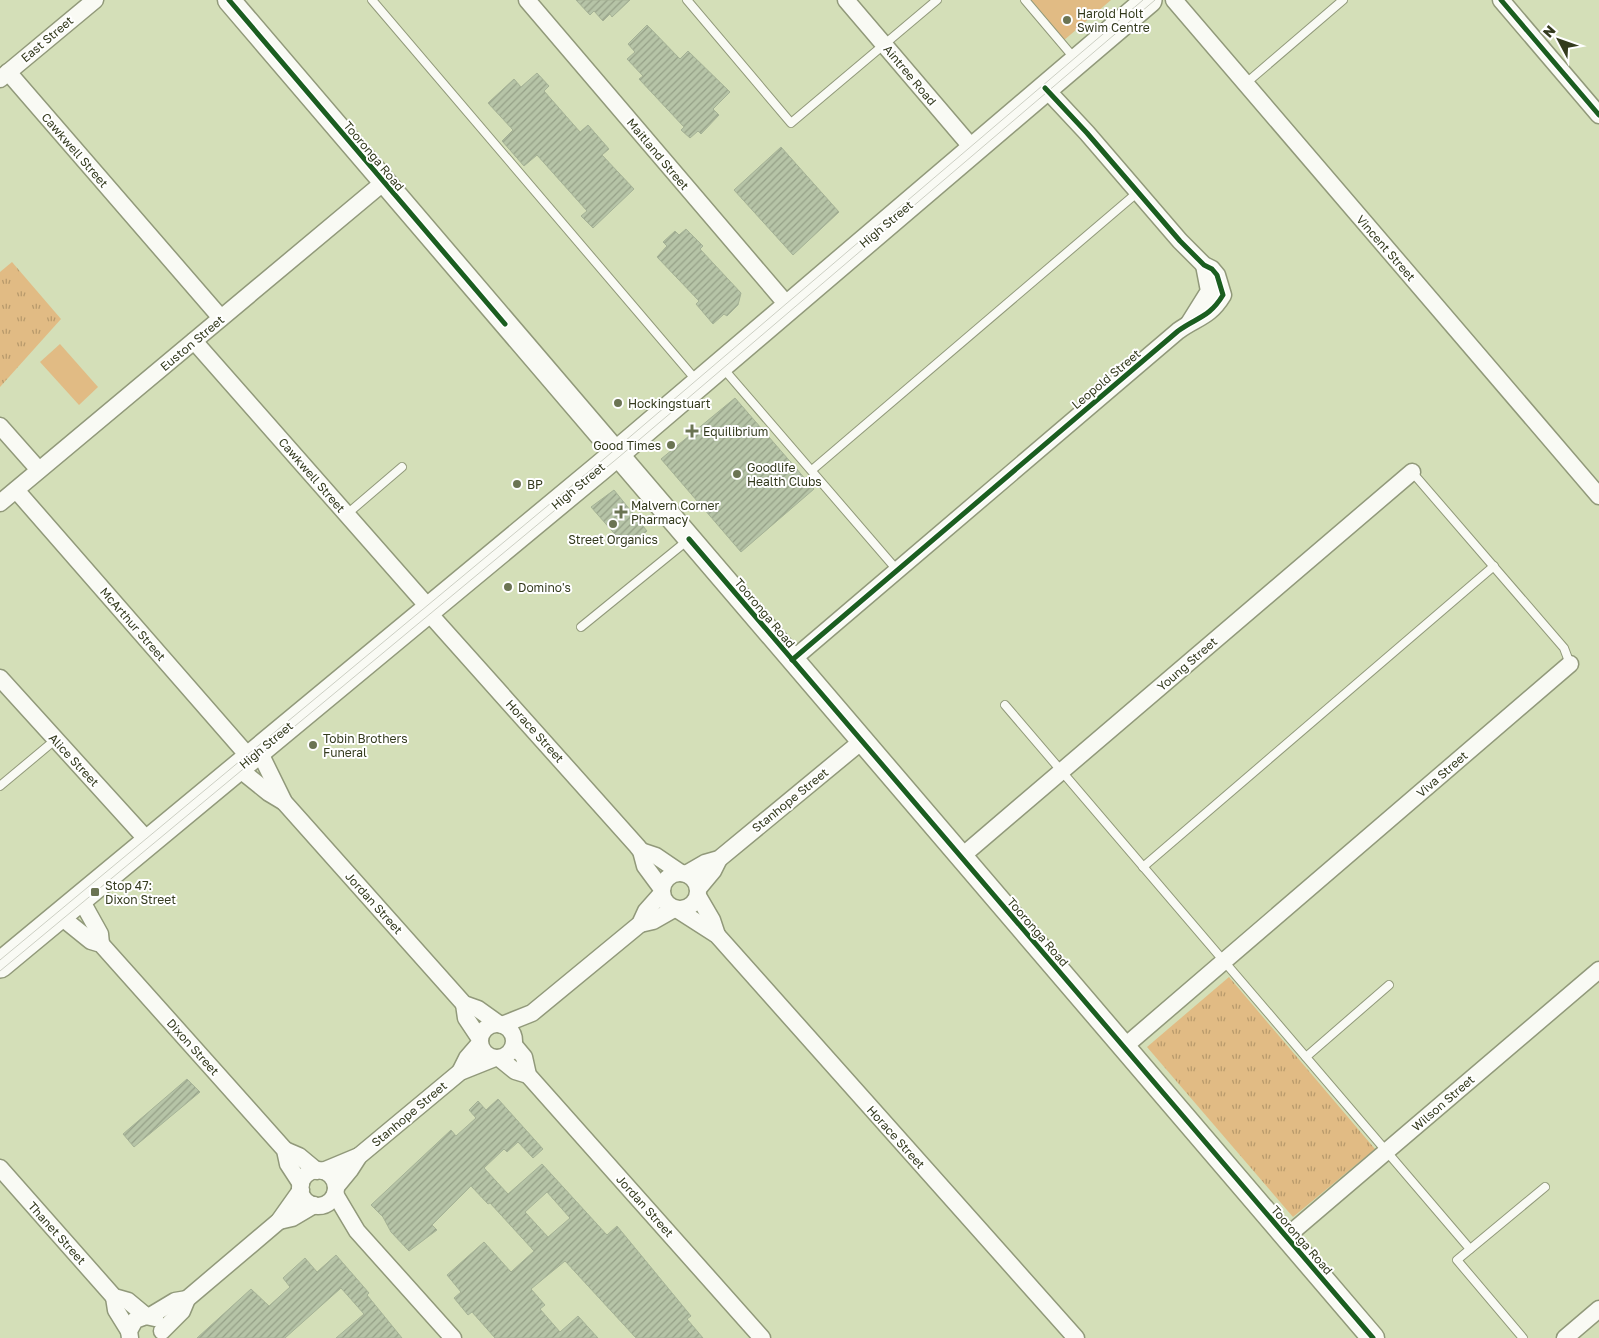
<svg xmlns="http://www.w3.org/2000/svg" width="1599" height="1338" font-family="'Golos Text',sans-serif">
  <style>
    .park { fill: url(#park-tufts) }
    .pitch { fill: #e1bb84 }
    .building { fill: url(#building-hatch); stroke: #a5b296; fill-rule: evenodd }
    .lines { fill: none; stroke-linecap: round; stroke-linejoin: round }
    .lane-casing { stroke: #91997a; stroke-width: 10 }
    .street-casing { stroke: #91997a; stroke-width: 19 }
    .secondary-casing { stroke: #91997a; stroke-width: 25 }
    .primary-casing { stroke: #91997a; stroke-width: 28 }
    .lane { stroke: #f9faf4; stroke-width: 8 }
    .street { stroke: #f9faf4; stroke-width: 16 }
    .secondary { stroke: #f9faf4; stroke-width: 22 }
    .primary { stroke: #f9faf4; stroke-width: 25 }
    .tram { stroke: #cccfc3; stroke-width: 1 }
    .cycleway-casing { stroke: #fff; stroke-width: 8 }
    .cycleway { stroke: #1b5e20; stroke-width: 5 }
    .poi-dot { fill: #6b7453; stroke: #fff; stroke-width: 2 }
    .labels { text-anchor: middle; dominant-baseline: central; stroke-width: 4; stroke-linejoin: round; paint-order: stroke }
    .poi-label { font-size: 12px; fill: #333a1d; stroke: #fff; text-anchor: start }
    .street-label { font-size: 12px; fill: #333a1d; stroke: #fff }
  </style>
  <defs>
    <pattern id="park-tufts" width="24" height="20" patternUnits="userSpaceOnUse" patternTransform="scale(1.25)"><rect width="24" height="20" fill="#e1bb84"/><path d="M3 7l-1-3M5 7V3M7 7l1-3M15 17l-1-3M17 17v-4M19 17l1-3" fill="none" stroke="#b7996b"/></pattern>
    <pattern id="building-hatch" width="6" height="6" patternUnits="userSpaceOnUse" patternTransform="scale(1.25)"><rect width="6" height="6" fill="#b6c4a7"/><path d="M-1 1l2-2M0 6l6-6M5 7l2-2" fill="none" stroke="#95a087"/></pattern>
  </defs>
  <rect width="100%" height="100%" fill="#d4dfb8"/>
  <g class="park">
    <polygon points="12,262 61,319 0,387 0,272"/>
    <polygon points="1229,977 1375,1149 1293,1217 1147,1047"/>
  </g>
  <g class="pitch">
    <polygon points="1029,0 1111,0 1063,41"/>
    <polygon points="60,344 98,387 79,405 40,362"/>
  </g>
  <g class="building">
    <polygon points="576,0 630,0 612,17 610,14 603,21 594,11 590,15"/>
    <polygon points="647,25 680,59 688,51 730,92 713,109 719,115 701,134 698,131 690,138 681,130 684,127 639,79 643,76 627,59 635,52 628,44"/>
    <polygon points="537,73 549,86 544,91 580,132 588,125 609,149 602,155 634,189 593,228 581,216 587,211 537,155 524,166 502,141 513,130 488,103 514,79 521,87"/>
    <polygon points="781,147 839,212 793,255 734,190"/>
    <polygon points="686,229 703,246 700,249 741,293 738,305 727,316 724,314 713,324 696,304 699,301 657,257 667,246 663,242 675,231 679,235"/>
    <polygon points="735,398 814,489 741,552 661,459"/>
    <polygon points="614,490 647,531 627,548 591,507"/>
    <polygon points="187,1079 200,1092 134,1147 123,1134"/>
    <path d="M 498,1099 L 543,1149 L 533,1158 L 518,1142 L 507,1152 L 504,1149 L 484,1168 L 508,1194 L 542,1164 L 607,1235 L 617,1226 L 691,1316 L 687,1319 L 703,1338 L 636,1338 L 565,1261 L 531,1289 L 545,1305 L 540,1309 L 560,1332 L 578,1316 L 598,1338 L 495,1338 L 472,1312 L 468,1315 L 454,1298 L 461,1292 L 447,1275 L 484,1242 L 511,1272 L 534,1251 L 490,1203 L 488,1204 L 471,1186 L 432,1225 L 437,1230 L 409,1251 L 391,1232 L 383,1217 L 371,1205 L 451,1130 L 456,1136 L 476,1118 L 469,1110 L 478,1101 L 486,1110 ZM 547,1192 L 570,1218 L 548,1237 L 525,1212 Z"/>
    <polygon points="336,1255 369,1293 367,1295 402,1338 336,1338 364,1314 341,1288 285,1338 197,1338 251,1289 269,1306 290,1287 283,1278 305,1258 317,1272"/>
  </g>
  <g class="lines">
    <defs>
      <g id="lane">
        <polyline points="372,0 696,380"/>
        <polyline points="687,0 791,123 937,0"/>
        <polyline points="1025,0 1075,59"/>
        <polyline points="1245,84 1343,0"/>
        <polyline points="722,367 897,570"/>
        <polyline points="812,470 1138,192"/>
        <polyline points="1412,472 1564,648 1570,664"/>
        <polyline points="347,514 402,467"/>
        <polyline points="581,627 688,540"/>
        <polyline points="1005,705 1470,1249"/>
        <polyline points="0,786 55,740"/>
        <polyline points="1143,867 1494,566"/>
        <polyline points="1306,1057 1389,985"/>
        <polyline points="1523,1338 1457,1260 1545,1187"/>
      </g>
      <g id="street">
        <polyline points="527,0 789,307"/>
        <polyline points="846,0 974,150"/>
        <polyline points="1174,0 1599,496"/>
        <polyline points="1501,0 1599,115"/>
        <polyline points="8,72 221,318"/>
        <polyline points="0,79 95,0"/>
        <polyline points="1189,323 1209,291 1204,265"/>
        <polyline points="194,341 430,609"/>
        <polyline points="0,426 39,470"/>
        <polyline points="16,490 250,758"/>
        <polyline points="0,503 384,182"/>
        <polyline points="427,611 637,846 641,851 645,866 662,889"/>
        <path d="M 792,660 L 1178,331 C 1197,317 1209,318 1223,295 L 1217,275 L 1212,269 L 1204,265 L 1180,241 L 1087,133 L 1045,88"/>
        <polyline points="0,678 149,842"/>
        <polyline points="259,751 284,802 464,1004 478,1009 499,1024"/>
        <polyline points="238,768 269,793 284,802"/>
        <polyline points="641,851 656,856 681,873"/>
        <polyline points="961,857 1412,472"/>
        <circle cx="680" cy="891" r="18"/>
        <polyline points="686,874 705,863 719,859 862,741"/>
        <polyline points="698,889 713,871 719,859"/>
        <polyline points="698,896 712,920 717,935"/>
        <polyline points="80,898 100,934 101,944"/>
        <polyline points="678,910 717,935 1076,1338"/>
        <polyline points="60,916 91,941 101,944 285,1150 288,1164 301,1184"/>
        <polyline points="640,924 653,921 674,909"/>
        <polyline points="464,1004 466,1018 480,1039"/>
        <circle cx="497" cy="1041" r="17"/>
        <polyline points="502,1025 532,1013 640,924 646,911 662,893"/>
        <polyline points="514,1045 524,1057 528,1075 762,1338"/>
        <polyline points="1124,1047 1570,664"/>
        <polyline points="499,1058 515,1071 528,1075"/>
        <polyline points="460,1072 467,1058 480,1043"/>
        <polyline points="285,1150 299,1156 317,1171"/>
        <polyline points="0,1168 114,1297 128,1301 146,1316"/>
        <circle cx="318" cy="1188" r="18"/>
        <polyline points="323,1171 359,1156"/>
        <polyline points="336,1187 350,1170 359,1156 460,1072 495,1058"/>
        <polyline points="335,1194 357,1231 453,1338"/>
        <polyline points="279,1221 292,1218 314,1205"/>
        <polyline points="1286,1237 1599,970"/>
        <polyline points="114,1297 116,1310 129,1331"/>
        <polyline points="150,1316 175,1301 187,1299"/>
        <polyline points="162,1331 182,1311 187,1299 279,1221 301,1190"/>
        <polyline points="130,1338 129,1331 135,1320 146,1316 155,1318"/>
        <polyline points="1565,1338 1599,1309"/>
      </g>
      <polyline id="secondary" points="229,0 1373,1338"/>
      <polyline id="primary" points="0,965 601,467 1149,0"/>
    </defs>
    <use href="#lane" class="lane-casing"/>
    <use href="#street" class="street-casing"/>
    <use href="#secondary" class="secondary-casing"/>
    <use href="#primary" class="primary-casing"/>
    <use href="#lane" class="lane"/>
    <use href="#street" class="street"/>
    <use href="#secondary" class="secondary"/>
    <use href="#primary" class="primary"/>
    <g class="tram">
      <polyline points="0,960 598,464 1143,0"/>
      <polyline points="0,971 619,457 1155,0"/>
    </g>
    <defs>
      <g id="cycleway">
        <polyline points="229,0 505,324"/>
        <polyline points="1501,0 1599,115"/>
        <polyline points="689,539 1373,1338"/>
        <path d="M 792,660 L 1178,331 C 1197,317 1209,318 1223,295 L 1217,275 L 1212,269 L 1204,265 L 1180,241 L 1087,133 L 1045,88"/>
      </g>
    </defs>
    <use href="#cycleway" class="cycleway-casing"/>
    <use href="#cycleway" class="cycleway"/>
  </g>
  <g class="poi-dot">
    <circle cx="1067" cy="20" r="5"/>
    <circle cx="618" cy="403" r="5"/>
    <path d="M689.5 423.5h5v5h5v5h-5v5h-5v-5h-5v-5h5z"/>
    <circle cx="671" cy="445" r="5"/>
    <circle cx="737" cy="474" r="5"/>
    <circle cx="517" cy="484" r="5"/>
    <path d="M618.5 504.5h5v5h5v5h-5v5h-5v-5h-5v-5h5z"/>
    <circle cx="613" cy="524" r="5"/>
    <circle cx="508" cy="587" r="5"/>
    <circle cx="313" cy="745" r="5"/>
    <rect x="90" y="887" width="10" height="10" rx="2.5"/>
  </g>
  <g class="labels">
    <g class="poi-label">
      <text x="1077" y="13">Harold Holt<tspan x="1077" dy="14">Swim Centre</tspan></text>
      <text x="628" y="403">Hockingstuart</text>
      <text x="703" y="431">Equilibrium</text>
      <text x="661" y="445" text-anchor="end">Good Times</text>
      <text x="747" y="467">Goodlife<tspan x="747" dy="14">Health Clubs</tspan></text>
      <text x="527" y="484">BP</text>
      <text x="631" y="505">Malvern Corner<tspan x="631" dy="14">Pharmacy</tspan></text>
      <text x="613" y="539" text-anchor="middle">Street Organics</text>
      <text x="518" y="587">Domino's</text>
      <text x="323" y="738">Tobin Brothers<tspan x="323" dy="14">Funeral</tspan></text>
      <text x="105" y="885">Stop 47:<tspan x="105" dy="14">Dixon Street</tspan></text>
    </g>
    <g class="street-label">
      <text transform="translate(47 39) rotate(-40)">East Street</text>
      <text transform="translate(910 75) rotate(50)">Aintree Road</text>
      <text transform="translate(75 150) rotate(49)">Cawkwell Street</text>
      <text transform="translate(658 154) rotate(50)">Maitland Street</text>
      <text transform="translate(374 156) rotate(50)">Tooronga Road</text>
      <text transform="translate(886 224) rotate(-40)">High Street</text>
      <text transform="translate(1386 248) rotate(49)">Vincent Street</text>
      <text transform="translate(192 343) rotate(-40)">Euston Street</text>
      <text transform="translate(1106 379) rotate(-40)">Leopold Street</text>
      <text transform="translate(312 475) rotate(49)">Cawkwell Street</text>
      <text transform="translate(578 486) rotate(-40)">High Street</text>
      <text transform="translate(765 613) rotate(50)">Tooronga Road</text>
      <text transform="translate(133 624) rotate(49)">McArthur Street</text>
      <text transform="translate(1187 664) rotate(-41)">Young Street</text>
      <text transform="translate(535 731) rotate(48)">Horace Street</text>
      <text transform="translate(266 745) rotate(-40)">High Street</text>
      <text transform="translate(74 760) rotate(47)">Alice Street</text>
      <text transform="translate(1442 774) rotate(-41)">Viva Street</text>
      <text transform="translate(790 800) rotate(-39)">Stanhope Street</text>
      <text transform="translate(374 903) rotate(48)">Jordan Street</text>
      <text transform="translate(1038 932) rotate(49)">Tooronga Road</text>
      <text transform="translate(193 1047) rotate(48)">Dixon Street</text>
      <text transform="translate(1443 1103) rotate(-41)">Wilson Street</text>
      <text transform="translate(409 1114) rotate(-40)">Stanhope Street</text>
      <text transform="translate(896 1137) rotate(48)">Horace Street</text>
      <text transform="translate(645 1206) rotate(48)">Jordan Street</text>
      <text transform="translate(57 1233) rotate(48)">Thanet Street</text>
      <text transform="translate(1302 1240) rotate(49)">Tooronga Road</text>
    </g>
  </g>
  <g transform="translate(1559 40) rotate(311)" stroke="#ffffff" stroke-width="4" paint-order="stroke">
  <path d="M0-4L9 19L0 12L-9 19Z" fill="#333a1d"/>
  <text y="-8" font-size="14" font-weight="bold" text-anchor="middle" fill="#333a1d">N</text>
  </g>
</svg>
